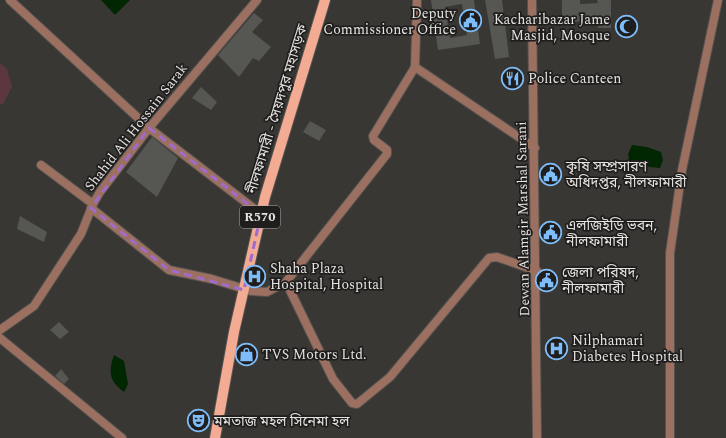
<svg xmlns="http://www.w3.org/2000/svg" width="726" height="438" font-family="Spectral,'Noto Sans Bengali',serif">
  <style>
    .green { fill: #5d3740 }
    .water { fill: #002602 }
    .building { fill: #565652; fill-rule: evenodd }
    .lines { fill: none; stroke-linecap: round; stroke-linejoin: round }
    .minor-casing { stroke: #55534f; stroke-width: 10 }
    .major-casing { stroke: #55534f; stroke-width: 12 }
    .minor { stroke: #9c7061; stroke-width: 8 }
    .major { stroke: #f4ab93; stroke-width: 10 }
    .marked { fill: none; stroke: #a06ccb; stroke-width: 3; stroke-dasharray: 8 5; stroke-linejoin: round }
    .labels { text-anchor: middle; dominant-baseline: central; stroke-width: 3.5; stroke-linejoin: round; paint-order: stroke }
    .shield { fill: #1f1e1d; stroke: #aaa8a6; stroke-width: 1 }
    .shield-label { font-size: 13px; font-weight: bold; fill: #e5e3e1 }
    .poi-label { font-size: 14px; fill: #e5e3e1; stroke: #1f1e1d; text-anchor: start }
    .street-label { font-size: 14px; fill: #e5e3e1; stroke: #1f1e1d }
  </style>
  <rect width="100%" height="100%" fill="#393733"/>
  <polygon class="green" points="0,63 7,69 12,87 3,104 0,104"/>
  <g class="water">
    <polygon points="101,0 130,0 115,15"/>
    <polygon points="632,145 647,147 661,152 663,160 660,168 630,165 628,154"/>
    <path d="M 114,355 L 124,361 L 128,384 L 124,392 C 109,381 108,372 114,355 Z"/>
  </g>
  <g class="building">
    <path d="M 431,0 L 474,0 L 480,44 L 438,50 ZM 462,4 L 467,35 L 450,38 L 445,7 Z"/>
    <polygon points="485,0 502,0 509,57 495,59"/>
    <polygon points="562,0 580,0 580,4 598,3 597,0 611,0 611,28 598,28 598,21 562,22"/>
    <polygon points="254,13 263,20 252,32 271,47 259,61 253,58 239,77 218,55"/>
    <polygon points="201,87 217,102 211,110 192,98"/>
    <polygon points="310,121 326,130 319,141 303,132"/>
    <polygon points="152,137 178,158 157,197 126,172"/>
    <polygon points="99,177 101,181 92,193 86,186"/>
    <polygon points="20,216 47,232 44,242 17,229"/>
    <polygon points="59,322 69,332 60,339 50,330"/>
    <polygon points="61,369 69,379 64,384 55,376"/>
  </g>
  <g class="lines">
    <defs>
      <g id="minor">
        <polyline points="10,0 149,128 261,214"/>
        <polyline points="532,0 537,438"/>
        <polyline points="415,67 535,148"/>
        <polyline points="41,165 93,204"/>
        <polyline points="91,208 169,270 212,279 251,291 267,292 286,282 387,154 387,150 374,140 373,136 415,67 417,0"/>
        <polyline points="286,282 333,379 352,403 357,404 390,377 489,258 497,257 537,271"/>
        <polyline points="0,330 34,306 81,234 93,204 100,192 149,128 257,0"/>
        <polyline points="0,338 122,438"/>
        <polyline points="670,438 670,253 682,170 718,0"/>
      </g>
      <polyline id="major" points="215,438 234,332 265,197 325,0"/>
    </defs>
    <use href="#minor" class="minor-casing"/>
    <use href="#major" class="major-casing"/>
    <use href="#minor" class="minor"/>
    <use href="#major" class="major"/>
  </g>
  <path class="marked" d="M 149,128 L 261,214 L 244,290 L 169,270 L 91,208 Z"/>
  <defs>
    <symbol id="civic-ring" viewBox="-11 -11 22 22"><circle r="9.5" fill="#1f1e1d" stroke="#7ebdf9" stroke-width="1.5"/><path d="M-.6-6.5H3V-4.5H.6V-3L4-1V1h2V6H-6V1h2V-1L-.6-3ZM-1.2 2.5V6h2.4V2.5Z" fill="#7ebdf9"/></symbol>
    <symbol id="mosque-ring" viewBox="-11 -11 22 22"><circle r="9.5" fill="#1f1e1d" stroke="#7ebdf9" stroke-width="1.5"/><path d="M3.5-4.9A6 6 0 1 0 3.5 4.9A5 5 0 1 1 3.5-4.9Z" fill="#7ebdf9"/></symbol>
    <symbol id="restaurant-ring" viewBox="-11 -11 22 22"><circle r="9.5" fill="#1f1e1d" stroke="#7ebdf9" stroke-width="1.5"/><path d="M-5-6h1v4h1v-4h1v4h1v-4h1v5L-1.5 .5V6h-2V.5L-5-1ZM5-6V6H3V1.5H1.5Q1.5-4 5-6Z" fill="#7ebdf9"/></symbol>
    <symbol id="hospital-ring" viewBox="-11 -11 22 22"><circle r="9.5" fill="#1f1e1d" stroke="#7ebdf9" stroke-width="1.5"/><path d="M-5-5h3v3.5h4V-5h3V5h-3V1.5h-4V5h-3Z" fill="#7ebdf9"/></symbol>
    <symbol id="shop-ring" viewBox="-11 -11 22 22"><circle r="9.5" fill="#1f1e1d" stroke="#7ebdf9" stroke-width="1.5"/><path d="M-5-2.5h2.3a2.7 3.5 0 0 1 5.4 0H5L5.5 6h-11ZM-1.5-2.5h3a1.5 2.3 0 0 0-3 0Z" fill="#7ebdf9"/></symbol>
    <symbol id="theatre-ring" viewBox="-11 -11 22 22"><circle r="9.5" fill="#1f1e1d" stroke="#7ebdf9" stroke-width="1.5"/><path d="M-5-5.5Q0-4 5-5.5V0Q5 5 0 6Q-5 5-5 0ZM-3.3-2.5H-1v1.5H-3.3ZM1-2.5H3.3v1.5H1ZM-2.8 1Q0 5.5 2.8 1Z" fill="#7ebdf9"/></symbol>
  </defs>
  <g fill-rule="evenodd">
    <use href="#civic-ring" x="458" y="8" width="25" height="25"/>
    <use href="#mosque-ring" x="614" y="14" width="25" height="25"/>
    <use href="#restaurant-ring" x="500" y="66" width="25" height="25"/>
    <use href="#civic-ring" x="538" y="162" width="25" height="25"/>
    <use href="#civic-ring" x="538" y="220" width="25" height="25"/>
    <use href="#hospital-ring" x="242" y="264" width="25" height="25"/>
    <use href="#civic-ring" x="534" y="268" width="25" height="25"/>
    <use href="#hospital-ring" x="544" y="336" width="25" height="25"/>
    <use href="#shop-ring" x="234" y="342" width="25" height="25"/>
    <use href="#theatre-ring" x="186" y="408" width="25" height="25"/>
  </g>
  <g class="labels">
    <rect class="shield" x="240" y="206" width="40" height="22" rx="3"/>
    <g class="shield-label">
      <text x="260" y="217">R570</text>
    </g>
    <g class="poi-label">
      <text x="456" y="13" text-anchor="end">Deputy<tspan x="456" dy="16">Commissioner Office</tspan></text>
      <text x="610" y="19" text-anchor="end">Kacharibazar Jame<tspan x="610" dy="16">Masjid, Mosque</tspan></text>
      <text x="528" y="78">Police Canteen</text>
      <text x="566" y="166">কৃষি সম্প্রসারণ<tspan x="566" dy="16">অধিদপ্তর, নীলফামারী</tspan></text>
      <text x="566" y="225">এলজিইডি ভবন,<tspan x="566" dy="16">নীলফামারী</tspan></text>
      <text x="270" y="268">Shaha Plaza<tspan x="270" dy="16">Hospital, Hospital</tspan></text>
      <text x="562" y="272">জেলা পরিষদ,<tspan x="562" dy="16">নীলফামারী</tspan></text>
      <text x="572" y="340">Nilphamari<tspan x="572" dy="16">Diabetes Hospital</tspan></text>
      <text x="262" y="354">TVS Motors Ltd.</text>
      <text x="214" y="421">মমতাজ মহল সিনেমা হল</text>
    </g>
    <g class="street-label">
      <text transform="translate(277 109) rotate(-73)">নীলফামারী - সৈয়দপুর মহাসড়ক</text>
      <text transform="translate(136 127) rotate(-52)">Shahid Ali Hossain Sarak</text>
      <text transform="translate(523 219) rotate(-91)">Dewan Alamgir Marshal Sarani</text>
    </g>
  </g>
</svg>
